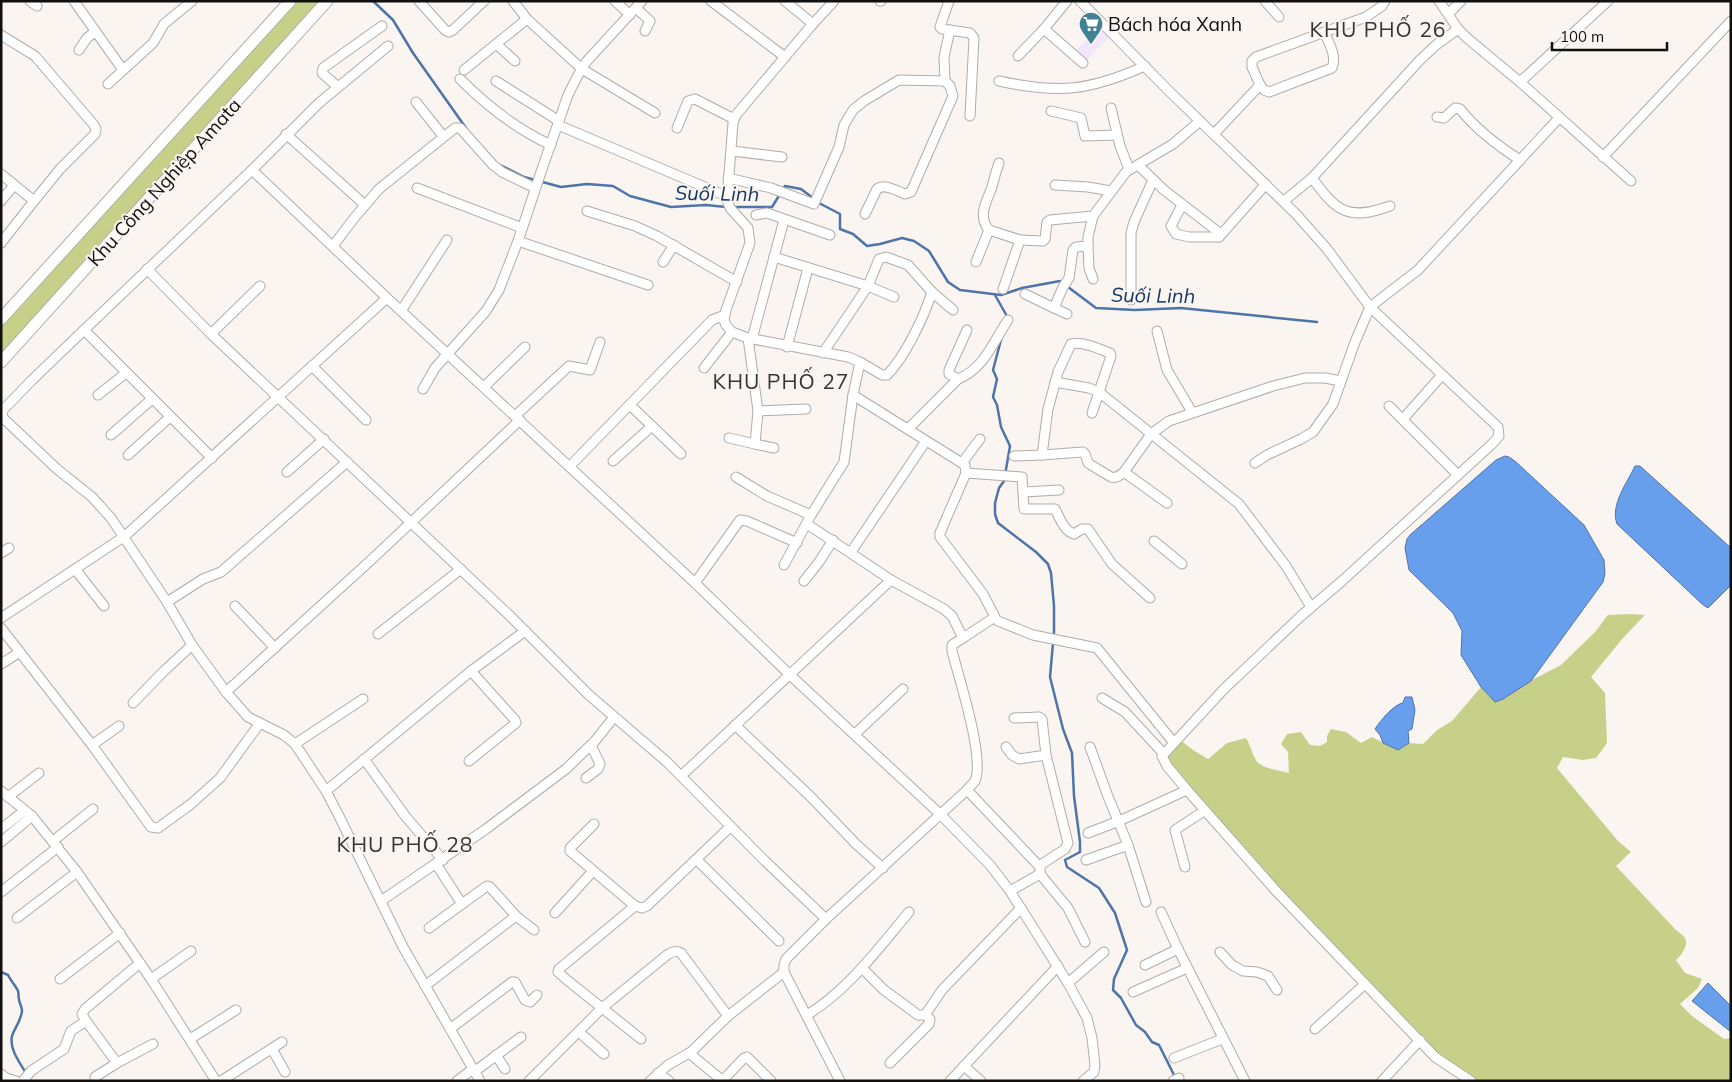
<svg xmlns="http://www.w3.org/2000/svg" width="1732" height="1082" font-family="Mulish,sans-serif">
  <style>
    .commercial { fill: #f3e6fa }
    .green { fill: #c7d089 }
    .water { fill: #689fed; stroke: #4e74aa }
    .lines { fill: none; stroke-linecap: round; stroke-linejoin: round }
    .stream { stroke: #4e74aa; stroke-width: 2.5 }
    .minor-casing { stroke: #b2aca8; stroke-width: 11 }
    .tertiary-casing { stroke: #b2aca8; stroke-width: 13 }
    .minor { stroke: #fff; stroke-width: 9 }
    .tertiary { stroke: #fff; stroke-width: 11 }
    .labels { text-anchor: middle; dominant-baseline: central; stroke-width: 4; stroke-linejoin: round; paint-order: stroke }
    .poi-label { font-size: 19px; fill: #12100f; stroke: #faf5f0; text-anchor: start }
    .street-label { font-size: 19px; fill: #12100f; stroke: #faf5f0 }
    .water-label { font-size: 20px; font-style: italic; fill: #133869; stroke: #faf5f0 }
    .quarter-label { font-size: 21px; letter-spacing: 1px; fill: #393431; stroke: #faf5f0 }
  </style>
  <rect width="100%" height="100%" fill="#faf5f0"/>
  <polygon class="commercial" points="1101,26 1111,35 1085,62 1074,52"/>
  <g class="green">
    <polygon points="296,1 322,1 1,356 1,326"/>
    <path d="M 1631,614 L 1645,615 L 1623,638 L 1591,677 L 1605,693 L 1607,743 L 1596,758 L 1583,760 L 1563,757 L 1557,768 L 1618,841 L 1631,852 L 1616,866 L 1675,929 C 1678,932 1683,935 1685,938 C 1689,945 1681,956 1676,960 L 1685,973 L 1702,979 L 1698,988 L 1680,1004 L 1692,1016 L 1724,1039 L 1731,1038 L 1731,1081 L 1477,1081 L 1437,1054 L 1278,889 L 1169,764 L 1166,755 L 1180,740 L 1193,750 L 1208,759 L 1227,743 L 1246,738 C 1251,746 1252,754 1256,760 C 1261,769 1280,770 1289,773 L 1288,752 L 1281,744 L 1287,734 L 1301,732 L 1310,745 L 1320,746 L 1327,742 L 1327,736 L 1331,729 L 1346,732 L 1361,743 L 1372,737 L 1398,750 L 1409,743 L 1423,744 L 1437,730 L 1452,721 L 1481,687 L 1495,702 L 1503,699 L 1530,681 L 1561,665 L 1595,632 L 1608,615 Z"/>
  </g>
  <g class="water">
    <polygon points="1505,456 1509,457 1516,462 1584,525 1604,560 1605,574 1603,582 1531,681 1503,699 1495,702 1481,687 1461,655 1462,631 1453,613 1409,570 1405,548 1407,539 1410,535 1496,460"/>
    <path d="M 1635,466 L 1640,466 L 1731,548 L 1731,585 L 1708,608 L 1702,604 L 1617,524 C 1610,505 1627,483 1635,466 Z"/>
    <path d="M 1405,697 L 1412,697 L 1415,710 L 1412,729 L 1408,731 L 1409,743 L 1398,750 L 1383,743 L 1380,735 L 1375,729 C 1380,721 1394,704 1403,703 Z"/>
    <polygon points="1708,983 1731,1006 1731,1032 1692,1001"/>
  </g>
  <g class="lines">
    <g class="stream">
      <polyline points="373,1 393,20 413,53 466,128"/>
      <polyline points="498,164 524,177 561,187 587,184 613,186 630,196 671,207 706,205 726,207"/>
      <polyline points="817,202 840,214 840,229 853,234 867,246 880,244 902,238 914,241 929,251 948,282 960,290 1001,295 1022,288 1060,281 1096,308 1135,310 1181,308 1317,322"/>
      <polyline points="734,207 772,207 785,186 801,189 813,198"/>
      <polyline points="995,295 1008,318"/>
      <polyline points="1002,336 993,370 997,379 993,397 997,405 1001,427 1010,446 1004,481 999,488 995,503 995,514 998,523 1036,552 1048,564 1051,573 1054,606 1054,632 1050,677 1063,729 1072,753 1074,796 1080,842 1080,852 1065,860 1067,867 1099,888 1115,913 1127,950 1114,979 1113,990 1121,998 1136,1025 1145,1032 1152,1042 1159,1045 1175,1077"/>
      <path d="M 1,972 L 8,975 C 11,981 17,988 18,991 C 19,994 18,997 19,999 C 19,1003 22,1006 22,1011 C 21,1021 14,1029 12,1036 C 9,1049 20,1063 26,1073"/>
    </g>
    <defs>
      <g id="minor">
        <polyline points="30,1 37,6"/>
        <polyline points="74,1 123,70"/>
        <polyline points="419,1 445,30 449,32 453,30 484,1"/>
        <polyline points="513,1 527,19 582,69 655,113"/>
        <polyline points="615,1 630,15"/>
        <polyline points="711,1 785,57"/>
        <polyline points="785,1 813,24"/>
        <polyline points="880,1 881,1"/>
        <polyline points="949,1 940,27 942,29 970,33 974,38 970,116"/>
        <polyline points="1067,1 1044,29 1083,63"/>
        <polyline points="1080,1 1171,93 1296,214 1327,249 1370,307 1498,427 1499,436 1492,444 1342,581 1301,616 1224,689 1162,756 1167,766 1187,790 1277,892 1435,1057 1471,1081"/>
        <polyline points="1265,1 1279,17"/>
        <polyline points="1439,1 1458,29 1467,38 1520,82 1631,181"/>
        <polyline points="636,8 650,21 645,31"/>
        <polyline points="1449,13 1461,1"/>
        <polyline points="1,35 35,56 94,125 96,129 95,134 60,169 34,201 1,174"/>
        <polyline points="496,44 515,61"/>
        <polyline points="79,50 87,38 95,32"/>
        <polyline points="1018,56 1044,29"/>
        <polyline points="464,70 527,19"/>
        <path d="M 460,79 C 487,106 516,129 551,145"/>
        <polyline points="496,81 559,121"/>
        <path d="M 999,81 C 1059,94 1089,91 1145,66"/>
        <polyline points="1520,82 1608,1"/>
        <polyline points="108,84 153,43 164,24 192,1"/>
        <path d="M 1260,85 L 1264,90 L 1269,92 L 1332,68 C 1337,56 1329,43 1324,32"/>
        <polyline points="338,87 322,73 323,68 382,26"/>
        <polyline points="416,102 443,136"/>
        <polyline points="1111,108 1120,146 1129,169"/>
        <polyline points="1051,111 1081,118 1085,136 1117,135"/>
        <path d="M 1437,117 L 1444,118 L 1455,108 L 1460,109 C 1476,129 1498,146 1520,160"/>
        <polyline points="558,125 726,196"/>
        <polyline points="677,128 688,101 695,99 734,119"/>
        <polyline points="286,134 365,205"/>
        <polyline points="1214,134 1260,85 1252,67 1252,61 1256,57 1366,17 1382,6 1385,1"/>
        <polyline points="732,151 782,157"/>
        <polyline points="1603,157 1731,21"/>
        <path d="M 999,163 C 996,171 994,179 992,187 C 987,201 977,216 989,230 L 1020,240 L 1003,289"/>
        <polyline points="1138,165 1164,190 1217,231 1219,237"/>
        <polyline points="252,170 387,298 695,583 789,674 941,815 990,865 1010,891 1068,983 1087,1018 1092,1038 1095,1065 1094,1072 1083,1081"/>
        <polyline points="728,178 771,188 814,204 839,147 844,125 853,110 864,101 899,80 945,81"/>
        <path d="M 1312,178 C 1337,212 1348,221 1390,206"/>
        <polyline points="1055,185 1088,187 1111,191"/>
        <polyline points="417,188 522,228"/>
        <polyline points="1,201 14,185"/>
        <polyline points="1284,201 1312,178 1420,60 1436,45 1458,29"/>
        <polyline points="1182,205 1171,226 1176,234 1189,237 1219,237 1266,184"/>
        <polyline points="587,211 635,226 657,236 737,282"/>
        <path d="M 865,214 L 877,189 C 885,183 897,191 905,194 L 911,192 L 953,96 L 950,86 L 945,81 L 944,57 L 950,30"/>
        <polyline points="756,215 767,213 830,235"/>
        <polyline points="1020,240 1043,241 1045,239 1047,222 1050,220 1093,216"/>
        <polyline points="518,241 648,285"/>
        <polyline points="1,243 34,201"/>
        <polyline points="333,246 355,217 379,189 455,128 460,128 493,165 502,172 535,188"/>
        <polyline points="1088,246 1089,268 1093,279"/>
        <polyline points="774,257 868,286 894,297"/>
        <polyline points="663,262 674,245"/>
        <polyline points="976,262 989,230"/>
        <polyline points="147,269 211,334 509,615 589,695 667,762 765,861 826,919"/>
        <polyline points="1025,294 1054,308 1063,287 1069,278 1073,250 1076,247 1088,246 1088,237 1093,216 1126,172 1173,144 1200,121"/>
        <polyline points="1131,300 1131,233 1134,222 1153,180"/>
        <polyline points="1054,308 1067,314"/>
        <polyline points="401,311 447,240"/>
        <polyline points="84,330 31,381 2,411 3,418 57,469 92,497 111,518 167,602 192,645 226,692 248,717 284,735 295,744 326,791 339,816 403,947 480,1081"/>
        <polyline points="1157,331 1167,370 1192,412"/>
        <polyline points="211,334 260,286"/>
        <polyline points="748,338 758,411 806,409"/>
        <polyline points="752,339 784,220"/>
        <polyline points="787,347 808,268"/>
        <polyline points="823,353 868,286 879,259 886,257 908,265 932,292 953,310"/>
        <path d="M 860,362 L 882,375 L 887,375 C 905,357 924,317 932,292"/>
        <polyline points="312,366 366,420"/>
        <polyline points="704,368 732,332"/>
        <path d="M 958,379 C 984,369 993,342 1008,320"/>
        <polyline points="1055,382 1089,388 1099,392 1239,504 1286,566 1311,607"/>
        <polyline points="484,387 525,347"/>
        <polyline points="423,389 435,368 486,311 499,290 518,241 542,169 568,95 577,77 586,62 642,1"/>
        <polyline points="98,395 126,373"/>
        <polyline points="853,395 965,465 966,473 940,533 940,537 983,594 995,617 963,638"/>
        <polyline points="630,405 681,454"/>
        <polyline points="1389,406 1458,475"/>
        <polyline points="758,411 755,444 774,448"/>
        <path d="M 1092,413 L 1111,356 L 1110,353 C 1099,349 1083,341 1071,344 L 1058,372 L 1048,409 L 1042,455 L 1083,452 L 1085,454 L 1088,463 L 1091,465 L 1111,477 C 1116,479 1120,475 1124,472"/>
        <polyline points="515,416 569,366 590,370 600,342"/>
        <polyline points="1403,419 1442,375"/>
        <polyline points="908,429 958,379 949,374 949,370 967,330"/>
        <polyline points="111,435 152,399"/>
        <polyline points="729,438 755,444"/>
        <polyline points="128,455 170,417"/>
        <polyline points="1014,456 1042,455"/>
        <polyline points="212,458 84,330 252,170 319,103 388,46"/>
        <polyline points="613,461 652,426"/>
        <polyline points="962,463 980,439"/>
        <polyline points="1255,463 1267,455 1301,439 1313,432 1333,404 1355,342 1370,307 1418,270 1559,118"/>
        <polyline points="570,466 712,320 725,315"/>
        <polyline points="287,472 324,439"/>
        <path d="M 966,473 L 1022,477 L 1024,509 L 1055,509 C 1060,518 1063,530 1074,534 L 1082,529 L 1088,529 L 1112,564 L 1150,598"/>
        <polyline points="736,477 767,496 811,515"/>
        <polyline points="1023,492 1059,490"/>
        <polyline points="1167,503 1124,472 1151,434 1169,421 1273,386 1305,378 1325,378 1341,381"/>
        <path d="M 807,524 L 891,580 L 944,609 L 952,616 L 963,638 L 952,645 L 952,651 C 959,678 985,758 975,781 C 973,784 969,787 967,790 L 826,919 L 786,959 L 784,965 L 784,972 L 840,1081"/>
        <polyline points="1154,541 1182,564"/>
        <polyline points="851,552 926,441"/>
        <polyline points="1,553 9,548"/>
        <polyline points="784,565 811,515 844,462 853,395 860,362 848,357 748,338 732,332 726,325 724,320 726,310 750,243 748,228 730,208 727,200 733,123 736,115 811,26 834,1"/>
        <polyline points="75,569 104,606"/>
        <polyline points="804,581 819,562 833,540"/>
        <polyline points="695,583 740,520 747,521 797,543"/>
        <polyline points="167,602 203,579 221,572 347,462"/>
        <polyline points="235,606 275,648"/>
        <polyline points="1,618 125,536 387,298"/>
        <polyline points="998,621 1033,635 1097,648 1174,743"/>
        <polyline points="1,628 92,745 151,827 158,828 191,804 220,778 260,723"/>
        <polyline points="378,634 461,569"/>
        <polyline points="1,664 20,652"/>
        <polyline points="226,692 370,561 520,420"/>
        <polyline points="1102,698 1125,712 1163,753"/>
        <polyline points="133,703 163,672 192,645"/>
        <polyline points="735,725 811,797 857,845 883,868"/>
        <polyline points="855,734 903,689"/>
        <polyline points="295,744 363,699"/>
        <polyline points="92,745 119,726"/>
        <polyline points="1006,747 1012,755 1019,759 1046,755 1042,719 1039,717 1014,718"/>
        <polyline points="1090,747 1107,794 1128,845 1146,902"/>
        <polyline points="364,759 406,817 443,860"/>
        <polyline points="469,761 516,723 515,720 471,671"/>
        <polyline points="681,776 891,580"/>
        <polyline points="586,778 598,769 600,764 591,745"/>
        <polyline points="967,790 1040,867"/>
        <polyline points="1,791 32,816 77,872 151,979 216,1081"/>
        <polyline points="326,791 471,671 525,631"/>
        <polyline points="8,797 39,773"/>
        <polyline points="594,824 570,848 570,851 635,906"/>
        <polyline points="1,829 24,811"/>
        <polyline points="1088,833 1119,821 1187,790"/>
        <polyline points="53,841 93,809"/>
        <polyline points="1,842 32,816"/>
        <polyline points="697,860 779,941"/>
        <polyline points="1086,860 1128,845"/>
        <polyline points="436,864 462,904 487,886 490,887 516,916 534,930"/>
        <polyline points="1185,867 1175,830 1204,811"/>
        <polyline points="1040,874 1040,867 1042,864 1065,849 1068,843 1046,755"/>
        <polyline points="1010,891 1040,874 1068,908 1085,942"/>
        <polyline points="1,892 58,847"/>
        <polyline points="381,901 486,829 566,769 595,741 614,717"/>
        <polyline points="1161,912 1178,949 1245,1081"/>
        <polyline points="555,913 593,871"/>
        <polyline points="17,918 77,872"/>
        <polyline points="429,928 462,904"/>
        <polyline points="1220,952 1232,965 1243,971 1257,972 1268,976 1277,990"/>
        <polyline points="1145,965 1178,949"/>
        <polyline points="862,968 884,990 918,1015 925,1015 942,990 1021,908"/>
        <polyline points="60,979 120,933"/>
        <polyline points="151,979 191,951"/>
        <polyline points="1068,983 1104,952"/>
        <polyline points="425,986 516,916"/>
        <polyline points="1133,992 1187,968"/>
        <path d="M 807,1015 C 848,990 878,949 909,912"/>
        <polyline points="86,1021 117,1063 153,1044"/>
        <polyline points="450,1029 512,982 515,982 525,1000 530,1002 537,995"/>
        <polyline points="1315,1029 1365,984"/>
        <polyline points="579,1032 604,1054"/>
        <polyline points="190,1039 236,1010"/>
        <polyline points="641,1039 567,980 558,972 559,969 635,906 642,908 647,906 730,827"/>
        <polyline points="272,1049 285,1072"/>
        <polyline points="689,1053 723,1081"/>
        <polyline points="496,1055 505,1069"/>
        <polyline points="1174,1058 1222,1039"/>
        <polyline points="890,1063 929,1024 930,1019 925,1015"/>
        <polyline points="964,1066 981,1081"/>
        <polyline points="474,1072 521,1037"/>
        <polyline points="658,1073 669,1081"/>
        <polyline points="1,1074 6,1078 16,1081"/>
        <polyline points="95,1077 117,1063"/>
        <polyline points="723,1080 744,1058 747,1057 771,1081"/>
        <polyline points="23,1081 31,1071 64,1049 71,1031 86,1021 82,1014 85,1009 140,963"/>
        <polyline points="221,1081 282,1042"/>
        <polyline points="457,1081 473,1069"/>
        <path d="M 529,1081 L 602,1008 L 667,955 C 672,952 676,950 681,953 L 728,1016"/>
        <polyline points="650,1081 668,1065 691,1052 728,1016 784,972"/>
        <polyline points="950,1081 1058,966"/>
        <polyline points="1173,1081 1179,1078"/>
        <polyline points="1382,1081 1420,1040"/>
      </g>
      <g id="tertiary">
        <polyline points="1,319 290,1"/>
        <polyline points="1,362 327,1"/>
      </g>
    </defs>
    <use href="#minor" class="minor-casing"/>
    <use href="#tertiary" class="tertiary-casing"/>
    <use href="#minor" class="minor"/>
    <use href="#tertiary" class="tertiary"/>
  </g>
  <defs>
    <symbol id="supermarket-pin" viewBox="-11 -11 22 30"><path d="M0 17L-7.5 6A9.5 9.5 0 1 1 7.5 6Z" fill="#418195" stroke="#faf5f0"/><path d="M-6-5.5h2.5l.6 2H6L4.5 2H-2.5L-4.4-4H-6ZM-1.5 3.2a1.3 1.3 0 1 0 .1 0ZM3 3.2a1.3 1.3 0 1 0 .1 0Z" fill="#fff"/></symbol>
  </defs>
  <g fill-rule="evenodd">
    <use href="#supermarket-pin" x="1077" y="10" width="28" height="38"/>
  </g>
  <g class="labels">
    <g class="poi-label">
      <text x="1108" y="24">Bách hóa Xanh</text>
    </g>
    <g class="street-label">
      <text transform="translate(164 182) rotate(-48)">Khu Công Nghiệp Amata</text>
    </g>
    <g class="water-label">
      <text transform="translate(717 193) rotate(1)">Suối Linh</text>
      <text transform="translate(1153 295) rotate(1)">Suối Linh</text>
    </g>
    <g class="quarter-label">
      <text x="1378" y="29">KHU PHỐ 26</text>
      <text x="781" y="381">KHU PHỐ 27</text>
      <text x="405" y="844">KHU PHỐ 28</text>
    </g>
  </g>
  <rect width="1732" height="1082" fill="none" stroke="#12100f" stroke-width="5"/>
  <path d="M1552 42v8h115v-8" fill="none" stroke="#12100f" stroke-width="2.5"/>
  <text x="1560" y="42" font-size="15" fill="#12100f" stroke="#faf5f0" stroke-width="4" paint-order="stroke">100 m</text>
</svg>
